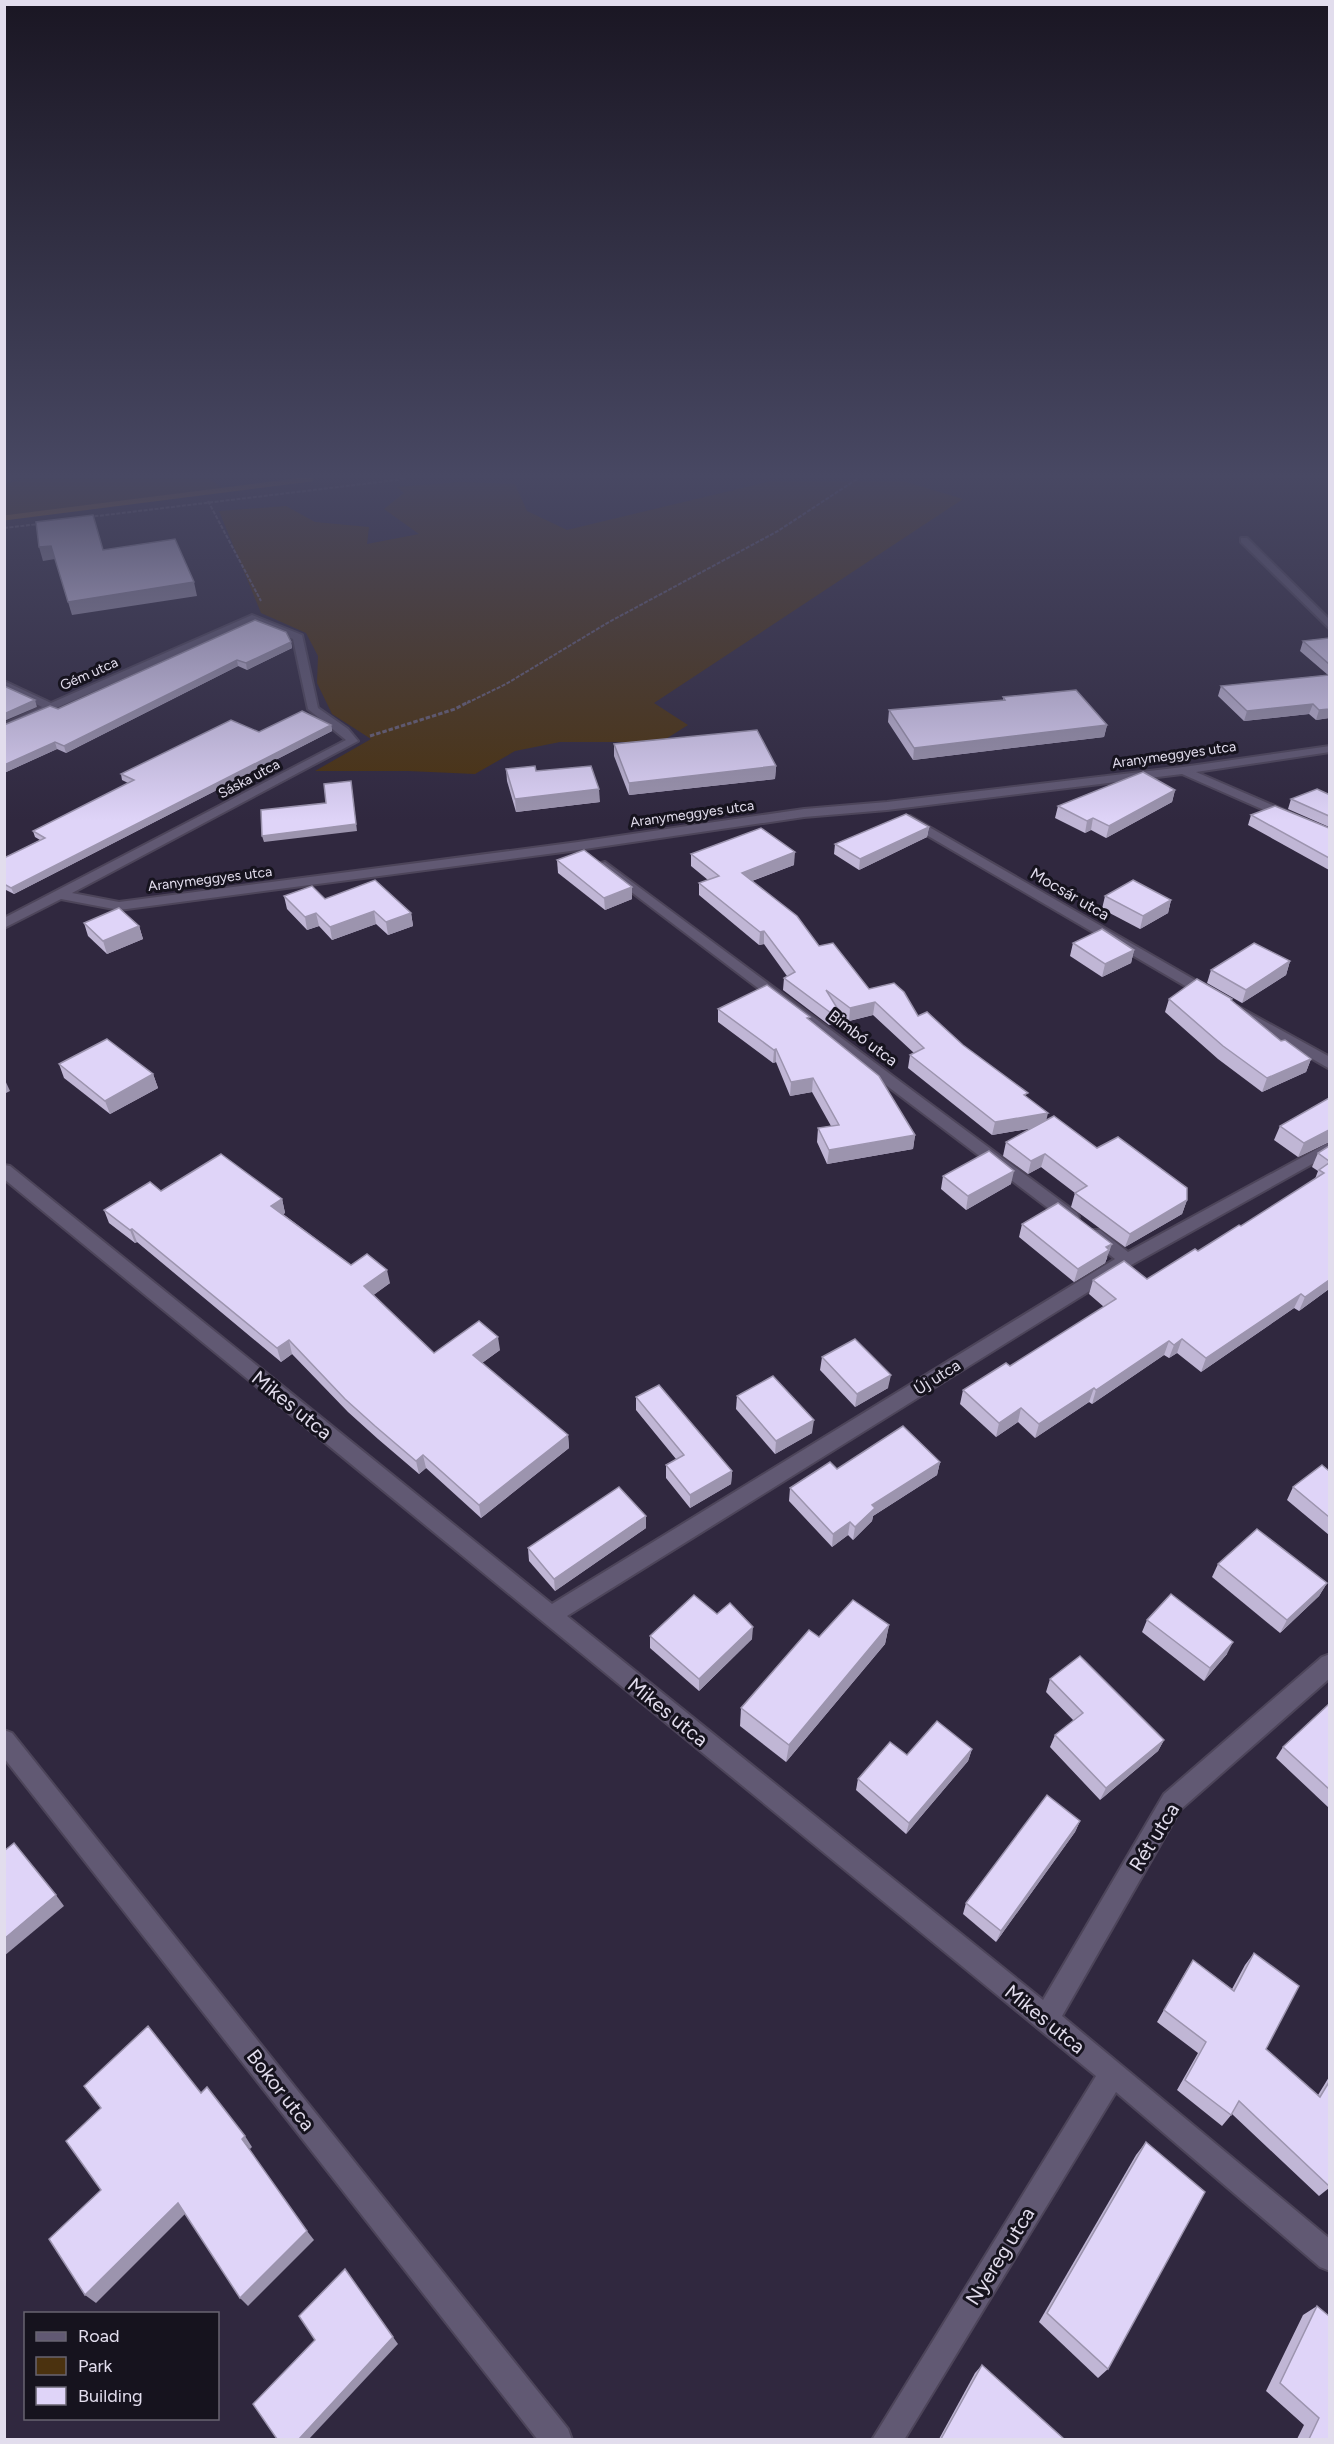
<svg xmlns="http://www.w3.org/2000/svg" width="1334" height="2444" font-family="Figtree,sans-serif">
  <style>
    .green { fill: #4b320f }
    .lines { fill: none; stroke-linecap: round; stroke-linejoin: round }
    .stream { stroke: #8c5e19; stroke-width: 5 }
    .minor-casing { stroke: #4d455a; stroke-width: 4 }
    .path-far1 { stroke: #675f74; stroke-width: 2; stroke-dasharray: 4 1.5; stroke-linecap: butt }
    .path { stroke: #675f74; stroke-width: 3; stroke-dasharray: 4.5 2; stroke-linecap: butt }
    .minor { fill: #615973; fill-rule: evenodd }
    .wall { fill: #c0b6d5 }
    .shaded-wall { fill: #9c94ae }
    .building { fill: #dfd4f8; stroke: #9c94ae; stroke-width: 1.5 }
    .labels { text-anchor: middle; dominant-baseline: central; stroke-width: 6; stroke-linejoin: round; paint-order: stroke }
    .far-street-label { font-size: 14px; fill: #e2dded; stroke: #16131e }
    .street-label { font-size: 16px; fill: #e2dded; stroke: #16131e }
    .near-street-label { font-size: 20px; fill: #e2dded; stroke: #16131e }
  </style>
  <rect width="100%" height="100%" fill="#30283f"/>
  <g class="green">
    <polygon points="25,479 210,479 222,488 5,516 5,484"/>
    <polygon points="771,481 903,481 963,499 654,703 688,725 661,742 560,742 515,751 475,774 408,771 315,771 371,739 332,714 317,683 318,656 306,633 261,613 219,511 286,506 315,522 369,527 367,544 419,534 384,509 404,493 397,487 460,482 515,484 527,511 567,530"/>
  </g>
  <g class="lines">
    <polyline class="stream" points="4,518 311,479"/>
    <defs>
      <g id="minor">
        <polygon points="4,479 11,479 4,482"/>
        <polygon points="1241,538 1247,538 1330,620 1330,629 1241,542"/>
        <polygon points="252,615 302,635 318,708 348,729 358,741 72,893 119,902 578,842 804,809 887,802 1183,767 1330,746 1330,752 1196,772 1330,830 1330,839 1182,774 887,810 804,817 578,850 119,910 61,899 4,928 4,918 346,740 308,709 293,639 252,622 4,731 4,724 42,707 4,688 4,681 51,703"/>
        <polygon points="910,816 1214,991 1216,994 1209,998 1204,997 906,823 904,820"/>
        <polygon points="605,862 1077,1213 1079,1217 1077,1221 1065,1221 601,869 599,866 601,863"/>
        <polygon points="1237,1006 1330,1057 1330,1069 1232,1013 1230,1010 1232,1007"/>
        <polygon points="1330,1142 1330,1154 1133,1264 567,1616 1043,2000 1164,1794 1322,1657 1330,1654 1330,1678 1180,1810 1062,2016 1330,2239 1330,2271 1320,2267 1116,2092 904,2440 872,2440 1096,2076 4,1179 4,1165 10,1166 552,1604 1115,1259 1088,1238 1086,1234 1088,1230 1100,1230 1128,1252"/>
        <polygon points="4,1730 12,1733 568,2429 572,2440 538,2440 4,1758"/>
      </g>
    </defs>
    <use href="#minor" class="minor-casing"/>
    <g class="path-far1">
      <polyline points="208,501 261,601"/>
      <polyline points="89,517 405,479"/>
      <polyline points="4,528 39,524"/>
      <polyline points="467,703 506,684 609,622 778,531 857,479"/>
    </g>
    <polyline class="path" points="370,736 455,709 470,701"/>
    <use href="#minor" class="minor"/>
  </g>
  <g class="wall">
    <polygon points="1329,638 1329,718 1316,720 1309,714 1244,721 1218,696 1221,686 1328,675 1300,651 1303,641"/>
    <polygon points="291,642 292,648 247,670 238,666 66,753 57,749 4,773 4,725"/>
    <polygon points="1003,697 1107,725 1104,737 913,760 888,722 889,710 1003,700"/>
    <polygon points="331,725 332,731 14,894 4,889 4,858 40,840 35,837 33,831 128,783 122,780 121,774 259,732"/>
    <polygon points="614,744 776,766 775,779 629,795 614,756"/>
    <polygon points="506,769 536,771 600,802 516,812 507,781"/>
    <polygon points="1175,790 1172,802 1106,838 1091,830 1085,833 1055,818 1058,806"/>
    <polygon points="1329,793 1329,827 1288,809 1291,799 1328,794"/>
    <polygon points="1251,815 1329,828 1329,870 1248,825"/>
    <polygon points="929,827 927,837 859,870 834,854 835,844"/>
    <polygon points="691,854 794,865 752,881 819,946 869,989 918,1016 963,1045 1027,1097 1046,1121 1097,1148 1187,1200 1182,1214 1125,1247 1071,1207 1075,1193 1041,1167 1028,1174 1003,1156 1006,1142 1033,1128 992,1135 908,1068 910,1055 914,1053 873,1015 849,1021 838,1013 837,1023 829,1025 783,990 784,978 787,976 764,944 759,945 699,895 699,883 708,880 691,866"/>
    <polygon points="557,860 632,899 605,910 558,873"/>
    <polygon points="284,896 325,899 411,913 413,926 388,935 376,924 332,940 319,926 307,930 287,909"/>
    <polygon points="1105,896 1171,900 1168,913 1140,929 1102,909"/>
    <polygon points="84,923 139,926 143,939 107,954 88,936"/>
    <polygon points="1073,943 1134,950 1131,963 1102,977 1070,956"/>
    <polygon points="1290,961 1286,975 1242,1003 1207,983 1211,970"/>
    <polygon points="1169,999 1232,999 1232,1001 1281,1041 1311,1059 1306,1072 1262,1092 1218,1059 1165,1012"/>
    <polygon points="718,1009 810,1020 915,1135 913,1149 827,1164 817,1142 818,1128 831,1126 812,1092 790,1096 776,1062 773,1063 718,1022"/>
    <polygon points="59,1064 153,1074 158,1088 110,1114 64,1078"/>
    <polygon points="1329,1098 1329,1142 1298,1157 1274,1140 1280,1126"/>
    <polygon points="1329,1146 1329,1289 1299,1311 1294,1308 1201,1372 1177,1353 1169,1358 1164,1355 1092,1404 1089,1402 1035,1438 1018,1422 996,1437 960,1404 963,1390 1010,1366 1104,1307 1089,1294 1093,1280 1147,1279 1198,1251 1241,1226 1315,1179 1318,1171 1312,1167 1318,1153"/>
    <polygon points="943,1176 1011,1184 966,1210 941,1189"/>
    <polygon points="161,1191 282,1199 285,1213 283,1214 351,1265 390,1283 373,1295 434,1353 500,1350 482,1363 568,1435 569,1448 481,1518 426,1468 419,1474 378,1439 348,1412 292,1354 281,1362 137,1242 135,1243 109,1223 104,1210"/>
    <polygon points="1022,1224 1108,1258 1107,1258 1105,1263 1074,1282 1019,1237"/>
    <polygon points="822,1357 888,1388 855,1407 820,1370"/>
    <polygon points="737,1396 812,1433 775,1454 736,1409"/>
    <polygon points="636,1397 732,1471 731,1484 690,1508 666,1478 666,1465 676,1459 636,1410"/>
    <polygon points="940,1462 937,1475 873,1516 872,1521 853,1540 848,1535 832,1547 789,1501 790,1488 837,1469"/>
    <polygon points="1329,1471 1329,1535 1287,1500 1293,1487"/>
    <polygon points="646,1528 555,1591 529,1561 528,1548"/>
    <polygon points="1218,1564 1327,1583 1319,1596 1280,1633 1212,1577"/>
    <polygon points="1147,1620 1227,1654 1204,1681 1142,1632"/>
    <polygon points="889,1625 885,1644 786,1762 740,1726 741,1708 819,1637"/>
    <polygon points="650,1636 752,1639 699,1691 650,1648"/>
    <polygon points="1050,1679 1164,1740 1158,1751 1100,1800 1050,1747 1055,1735 1074,1721 1046,1692"/>
    <polygon points="1329,1704 1329,1808 1276,1758 1283,1747"/>
    <polygon points="972,1749 968,1761 906,1834 856,1790 858,1779 907,1755"/>
    <polygon points="1080,1821 1075,1832 996,1942 963,1914 966,1903"/>
    <polygon points="1254,1953 1266,2049 1318,2095 1329,2077 1329,2188 1319,2196 1232,2114 1222,2126 1177,2090 1198,2053 1157,2022 1185,1973 1193,1960 1232,1989 1245,1965"/>
    <polygon points="1146,2142 1108,2369 1098,2378 1039,2322 1136,2155"/>
    <polygon points="1317,2306 1329,2439 1297,2439 1304,2425 1266,2391 1303,2315"/>
    <polygon points="982,2365 1064,2439 939,2439 975,2373"/>
  </g>
  <g class="shaded-wall">
    <polygon points="51,546 55,559 43,561 39,547"/>
    <polygon points="194,582 197,596 72,615 68,602"/>
    <polygon points="291,642 292,648 247,670 246,663"/>
    <polygon points="237,660 238,666 66,753 64,746"/>
    <polygon points="35,700 37,707 4,721 4,714"/>
    <polygon points="1313,704 1309,714 1244,721 1247,711"/>
    <polygon points="1329,709 1329,718 1316,720 1319,710"/>
    <polygon points="331,725 332,731 14,894 11,888"/>
    <polygon points="1107,725 1104,737 913,760 914,748"/>
    <polygon points="55,742 57,749 4,773 4,765"/>
    <polygon points="776,766 775,779 629,795 629,783"/>
    <polygon points="351,781 357,831 264,842 262,836 356,824"/>
    <polygon points="599,789 600,802 516,812 515,799"/>
    <polygon points="1175,790 1172,802 1106,838 1109,826"/>
    <polygon points="1093,818 1091,830 1085,833 1087,821"/>
    <polygon points="929,827 927,837 859,870 860,859"/>
    <polygon points="795,852 794,865 741,885 742,873"/>
    <polygon points="632,887 632,899 605,910 604,898"/>
    <polygon points="1171,900 1168,913 1140,929 1143,916"/>
    <polygon points="374,911 376,924 332,940 330,927"/>
    <polygon points="316,913 319,926 307,930 305,917"/>
    <polygon points="411,913 413,926 388,935 386,922"/>
    <polygon points="139,926 143,939 107,954 103,941"/>
    <polygon points="764,931 764,944 759,945 760,932"/>
    <polygon points="1134,950 1131,963 1102,977 1105,964"/>
    <polygon points="1290,961 1286,975 1242,1003 1246,990"/>
    <polygon points="875,1002 873,1015 849,1021 850,1008"/>
    <polygon points="839,1011 837,1023 829,1025 831,1013"/>
    <polygon points="776,1049 776,1062 773,1063 774,1050"/>
    <polygon points="1311,1059 1306,1072 1262,1092 1267,1078"/>
    <polygon points="153,1074 158,1088 110,1114 105,1101"/>
    <polygon points="4,1078 10,1091 4,1094"/>
    <polygon points="813,1078 812,1092 790,1096 791,1082"/>
    <polygon points="1048,1113 1045,1126 992,1135 995,1122"/>
    <polygon points="1329,1130 1329,1142 1298,1157 1304,1143"/>
    <polygon points="915,1135 913,1149 827,1164 829,1150"/>
    <polygon points="1045,1154 1041,1167 1028,1174 1031,1161"/>
    <polygon points="1014,1171 1011,1184 966,1210 968,1196"/>
    <polygon points="282,1199 285,1213 275,1219 271,1206"/>
    <polygon points="1187,1200 1182,1214 1125,1247 1130,1234"/>
    <polygon points="132,1229 137,1242 135,1243 130,1230"/>
    <polygon points="1112,1244 1105,1263 1074,1282 1078,1269"/>
    <polygon points="387,1270 390,1283 367,1300 364,1286"/>
    <polygon points="1329,1280 1329,1289 1299,1311 1305,1297"/>
    <polygon points="1301,1294 1294,1308 1201,1372 1206,1358"/>
    <polygon points="498,1337 500,1350 475,1368 473,1355"/>
    <polygon points="1182,1339 1177,1353 1169,1358 1174,1345"/>
    <polygon points="289,1340 292,1354 281,1362 277,1348"/>
    <polygon points="1169,1341 1164,1355 1092,1404 1096,1390"/>
    <polygon points="891,1375 888,1388 855,1407 857,1394"/>
    <polygon points="1094,1388 1089,1402 1035,1438 1039,1424"/>
    <polygon points="1021,1408 1018,1422 996,1437 999,1423"/>
    <polygon points="814,1420 812,1433 775,1454 776,1441"/>
    <polygon points="568,1435 569,1448 481,1518 479,1505"/>
    <polygon points="423,1455 426,1468 419,1474 416,1461"/>
    <polygon points="940,1462 937,1475 873,1516 872,1521 853,1540 855,1527 872,1505"/>
    <polygon points="732,1471 731,1484 690,1508 690,1495"/>
    <polygon points="646,1516 646,1528 555,1591 554,1579"/>
    <polygon points="850,1522 848,1535 832,1547 833,1534"/>
    <polygon points="1327,1583 1319,1596 1280,1633 1287,1620"/>
    <polygon points="889,1625 885,1644 786,1762 789,1745"/>
    <polygon points="753,1627 752,1639 699,1691 699,1679"/>
    <polygon points="1233,1642 1227,1654 1204,1681 1210,1668"/>
    <polygon points="1164,1740 1158,1751 1100,1800 1106,1788"/>
    <polygon points="972,1749 968,1761 906,1834 909,1823"/>
    <polygon points="1080,1821 1075,1832 996,1942 1001,1931"/>
    <polygon points="56,1895 64,1906 4,1956 4,1939"/>
    <polygon points="245,2136 252,2147 250,2149 242,2139"/>
    <polygon points="178,2203 186,2213 96,2303 85,2295"/>
    <polygon points="307,2231 314,2240 248,2306 240,2298"/>
    <polygon points="393,2337 398,2344 309,2439 299,2439"/>
  </g>
  <g class="building">
    <polygon points="93,515 103,550 175,539 194,582 68,602 51,546 39,547 36,522"/>
    <polygon points="255,620 286,632 291,642 246,663 237,660 64,746 55,742 4,765 4,725 50,706 58,709"/>
    <polygon points="1329,638 1329,664 1303,641"/>
    <polygon points="1329,675 1329,709 1319,710 1313,704 1247,711 1221,686"/>
    <polygon points="4,686 35,700 4,714"/>
    <polygon points="1076,690 1107,725 914,748 889,710 1005,700 1003,697"/>
    <polygon points="302,711 331,725 11,888 4,884 4,858 45,838 33,831 134,780 121,774 231,720 259,732"/>
    <polygon points="757,730 776,766 629,783 614,744"/>
    <polygon points="535,766 536,771 591,766 599,789 515,799 506,769"/>
    <polygon points="1143,772 1175,790 1109,826 1093,818 1087,821 1058,806"/>
    <polygon points="351,781 356,824 262,836 261,810 326,803 324,784"/>
    <polygon points="1317,789 1328,794 1329,793 1329,816 1291,799"/>
    <polygon points="1275,806 1329,828 1329,858 1251,815"/>
    <polygon points="906,814 929,827 860,859 835,844"/>
    <polygon points="761,828 795,852 742,873 797,916 819,946 833,943 869,989 894,983 904,992 918,1016 927,1012 963,1045 1028,1093 1024,1095 1048,1113 995,1122 910,1055 924,1048 875,1002 850,1008 826,990 839,1011 831,1013 784,978 795,972 764,931 760,932 699,883 719,876 691,854"/>
    <polygon points="584,850 632,887 604,898 557,860"/>
    <polygon points="375,880 411,913 386,922 374,911 330,927 316,913 305,917 284,896 312,886 325,899"/>
    <polygon points="1133,880 1171,900 1143,916 1105,896"/>
    <polygon points="119,908 139,926 103,941 84,923"/>
    <polygon points="1102,929 1134,950 1105,964 1073,943"/>
    <polygon points="1254,943 1290,961 1246,990 1211,970"/>
    <polygon points="1197,979 1232,999 1231,1000 1281,1041 1285,1040 1311,1059 1267,1078 1223,1046 1169,999"/>
    <polygon points="767,985 810,1017 807,1018 879,1076 915,1135 829,1150 818,1128 839,1125 813,1078 791,1082 776,1049 774,1050 718,1009"/>
    <polygon points="107,1039 153,1074 105,1101 59,1064"/>
    <polygon points="1329,1098 1329,1130 1304,1143 1280,1126"/>
    <polygon points="1054,1116 1097,1148 1118,1137 1187,1188 1187,1200 1130,1234 1075,1193 1087,1186 1045,1154 1031,1161 1006,1142"/>
    <polygon points="1329,1146 1329,1161 1318,1153"/>
    <polygon points="989,1151 1014,1171 968,1196 943,1176"/>
    <polygon points="221,1154 282,1199 271,1206 351,1265 367,1254 387,1270 364,1286 434,1353 479,1321 498,1337 473,1355 568,1435 479,1505 423,1455 416,1461 375,1426 345,1399 289,1340 277,1348 132,1229 130,1230 104,1210 150,1182 161,1191"/>
    <polygon points="1329,1163 1329,1280 1305,1297 1301,1294 1206,1358 1182,1339 1174,1345 1169,1341 1096,1390 1094,1388 1039,1424 1021,1408 999,1423 963,1390 1006,1363 1010,1366 1116,1299 1093,1280 1124,1261 1147,1279 1195,1249 1198,1251 1239,1225 1241,1226 1324,1173 1319,1170"/>
    <polygon points="1058,1203 1112,1244 1106,1247 1109,1250 1078,1269 1022,1224"/>
    <polygon points="855,1339 891,1375 857,1394 822,1357"/>
    <polygon points="773,1376 814,1420 776,1441 737,1396"/>
    <polygon points="659,1385 732,1471 690,1495 666,1465 684,1455 636,1397"/>
    <polygon points="903,1426 940,1462 872,1505 875,1508 855,1527 850,1522 833,1534 790,1488 830,1462 837,1469"/>
    <polygon points="1322,1465 1329,1471 1329,1517 1293,1487"/>
    <polygon points="619,1487 646,1516 554,1579 528,1548"/>
    <polygon points="1257,1529 1327,1583 1287,1620 1218,1564"/>
    <polygon points="1171,1594 1233,1642 1210,1668 1147,1620"/>
    <polygon points="694,1595 717,1614 730,1603 753,1627 699,1679 650,1636"/>
    <polygon points="853,1600 889,1625 789,1745 741,1708 809,1630 819,1637"/>
    <polygon points="1080,1656 1164,1740 1106,1788 1055,1735 1083,1713 1050,1679"/>
    <polygon points="1329,1704 1329,1789 1283,1747"/>
    <polygon points="937,1721 972,1749 909,1823 858,1779 890,1742 907,1755"/>
    <polygon points="1047,1795 1080,1821 1001,1931 966,1903"/>
    <polygon points="14,1843 56,1895 4,1939 4,1851"/>
    <polygon points="1254,1953 1299,1986 1266,2049 1320,2097 1329,2082 1329,2186 1239,2101 1231,2115 1185,2080 1206,2042 1164,2010 1193,1960 1234,1991"/>
    <polygon points="148,2026 201,2093 207,2087 245,2136 242,2139 307,2231 240,2298 178,2203 85,2295 49,2239 101,2190 66,2141 101,2108 84,2086"/>
    <polygon points="1146,2142 1205,2192 1108,2369 1047,2313"/>
    <polygon points="345,2269 393,2337 299,2439 277,2439 253,2404 315,2340 299,2316"/>
    <polygon points="1317,2306 1329,2316 1329,2439 1309,2439 1319,2418 1280,2383"/>
    <polygon points="982,2365 1064,2439 941,2439"/>
  </g>
  <linearGradient id="sky" x2="0" y2="1"><stop stop-color="#1a1623"/><stop offset="0.58" stop-color="#484863"/><stop offset="1" stop-color="#484863" stop-opacity="0"/></linearGradient>
  <rect width="1334" height="821" fill="url(#sky)"/>
  <g class="labels">
    <g class="far-street-label">
      <text transform="translate(89 674) rotate(-24)">Gém utca</text>
      <text transform="translate(1174 755) rotate(-8)">Aranymeggyes utca</text>
      <text transform="translate(249 779) rotate(-28)">Sáska utca</text>
      <text transform="translate(692 814) rotate(-8)">Aranymeggyes utca</text>
      <text transform="translate(210 879) rotate(-7)">Aranymeggyes utca</text>
    </g>
    <g class="street-label">
      <text transform="translate(1070 894) rotate(30)">Mocsár utca</text>
      <text transform="translate(863 1038) rotate(37)">Bimbó utca</text>
      <text transform="translate(937 1377) rotate(-32)">Új utca</text>
    </g>
    <g class="near-street-label">
      <text transform="translate(292 1405) rotate(39)">Mikes utca</text>
      <text transform="translate(668 1712) rotate(39)">Mikes utca</text>
      <text transform="translate(1154 1837) rotate(-58)">Rét utca</text>
      <text transform="translate(1045 2019) rotate(39)">Mikes utca</text>
      <text transform="translate(281 2090) rotate(52)">Bokor utca</text>
      <text transform="translate(1000 2256) rotate(-58)">Nyereg utca</text>
    </g>
  </g>
  <rect width="1334" height="2444" fill="none" stroke="#e2dded" stroke-width="12"/>
  <rect x="24" y="2312" width="195" height="108" fill="#16131e" stroke="#686471" stroke-width="1.5"/>
  <rect x="36" y="2332" width="30" height="9" fill="#615973" stroke="#686471" stroke-width="1.5"/>
  <text x="78" y="2342" font-size="18" fill="#e2dded">Road</text>
  <rect x="36" y="2357" width="30" height="18" fill="#4b320f" stroke="#686471" stroke-width="1.5"/>
  <text x="78" y="2372" font-size="18" fill="#e2dded">Park</text>
  <rect x="36" y="2387" width="30" height="18" fill="#dfd4f8" stroke="#686471" stroke-width="1.5"/>
  <text x="78" y="2402" font-size="18" fill="#e2dded">Building</text>
</svg>
